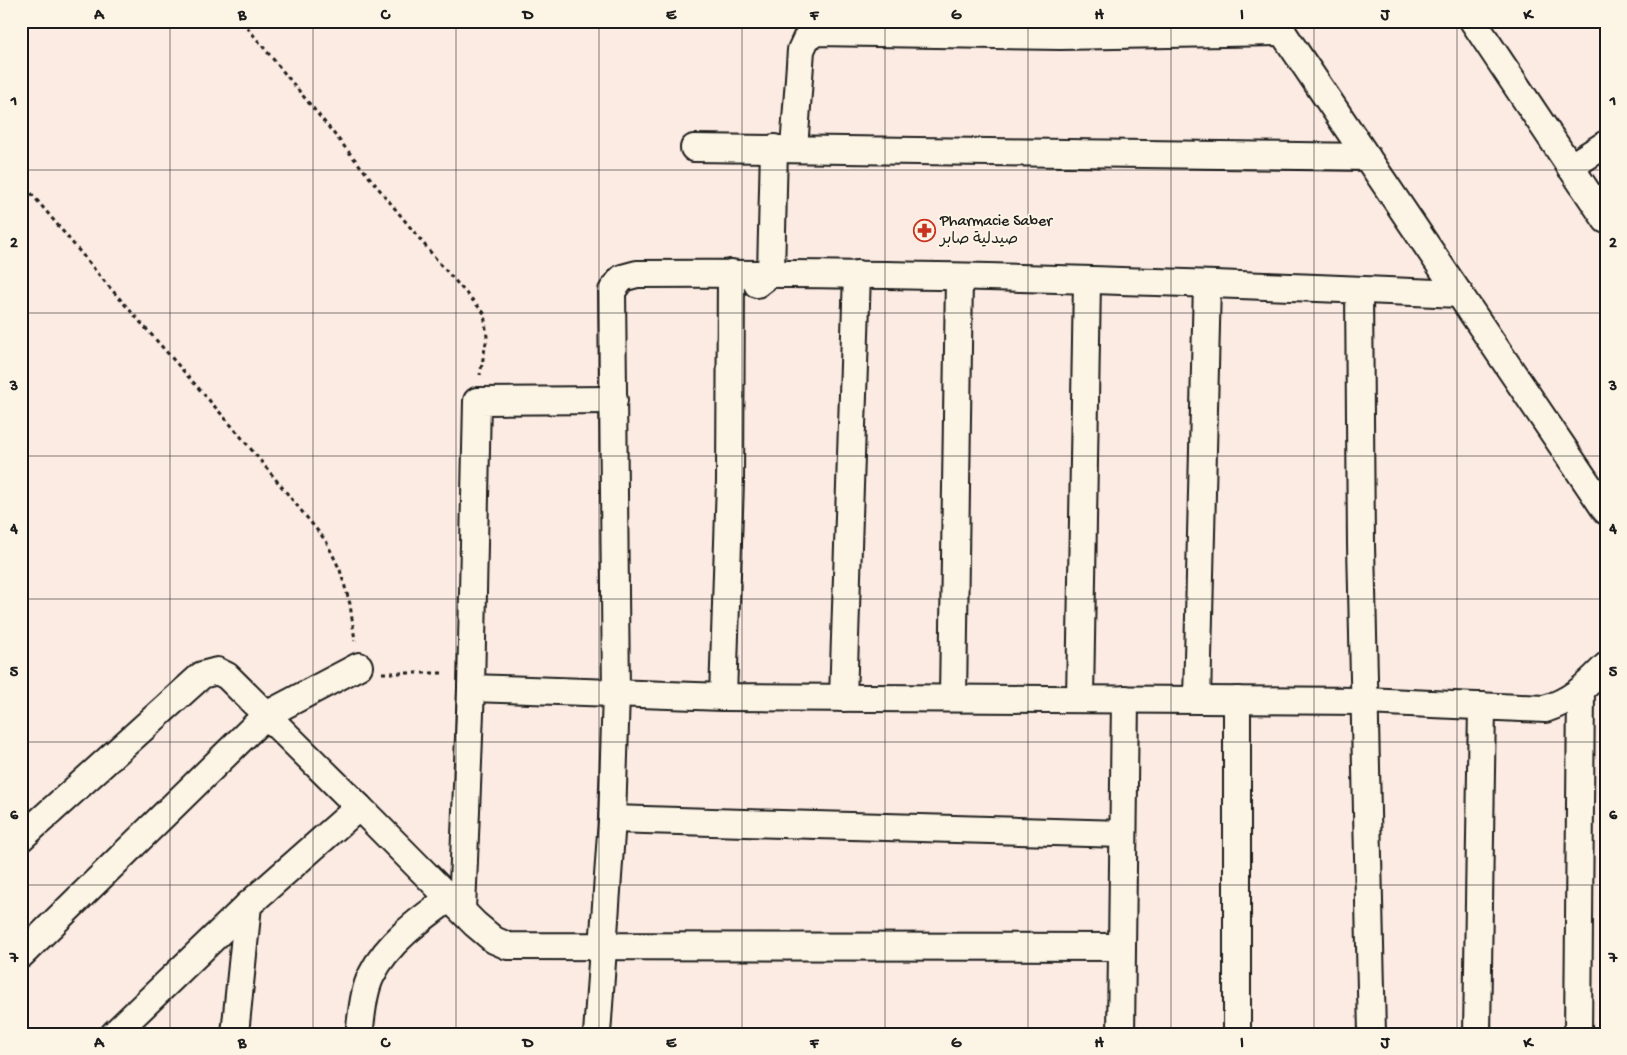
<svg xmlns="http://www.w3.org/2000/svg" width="1627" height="1055" font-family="'Gochi Hand','Playpen Sans Arabic',sans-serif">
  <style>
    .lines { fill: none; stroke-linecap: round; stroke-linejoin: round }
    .street-casing { stroke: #1c1c1c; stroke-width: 30 }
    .path { stroke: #1c1c1c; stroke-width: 3; stroke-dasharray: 4 4; stroke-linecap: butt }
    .street { stroke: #fcf5e5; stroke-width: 26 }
    .grid { fill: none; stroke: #1c1c1c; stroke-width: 1; stroke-opacity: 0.55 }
    .labels { text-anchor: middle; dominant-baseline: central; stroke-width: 4; stroke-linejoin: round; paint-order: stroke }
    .poi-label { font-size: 16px; fill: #1c1c1c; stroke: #fcf5e5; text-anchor: start }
    .neatline { fill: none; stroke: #1c1c1c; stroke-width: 2 }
    .grid-label { font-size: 16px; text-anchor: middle; font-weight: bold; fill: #1c1c1c }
  </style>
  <rect width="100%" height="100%" fill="#fcebe2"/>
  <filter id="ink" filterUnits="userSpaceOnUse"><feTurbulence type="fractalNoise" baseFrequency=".02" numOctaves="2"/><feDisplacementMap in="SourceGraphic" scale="10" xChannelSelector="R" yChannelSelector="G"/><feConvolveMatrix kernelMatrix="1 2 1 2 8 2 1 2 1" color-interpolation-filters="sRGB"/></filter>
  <g filter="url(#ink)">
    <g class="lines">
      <defs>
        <g id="street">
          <polyline points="1275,21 1606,511"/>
          <polyline points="1473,21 1606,220"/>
          <polyline points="694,148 1367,157"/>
          <polyline points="794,149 801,50 807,37 818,32 1060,36 1283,32"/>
          <polyline points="1570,167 1606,144"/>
          <polyline points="757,284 771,273 774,148"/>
          <polyline points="1359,290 1361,545 1372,1034"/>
          <path d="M 471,688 L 723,697 L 1365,701 L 1545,709 C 1573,700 1585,687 1606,666"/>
          <polyline points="723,697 730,481 731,273"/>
          <polyline points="843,698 857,274"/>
          <polyline points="953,698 959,277"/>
          <polyline points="1080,699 1087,281"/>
          <polyline points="1197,700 1207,284"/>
          <polyline points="1237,700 1237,1034"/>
          <polyline points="612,819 1122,834"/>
          <polyline points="21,838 202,675 217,671 227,676 359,807"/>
          <polyline points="462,909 471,688 477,401 614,400"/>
          <polyline points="21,955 266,715 359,666"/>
          <polyline points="114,1034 248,905 359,807 475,924 494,940 508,946 1122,947"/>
          <polyline points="235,1034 248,905"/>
          <path d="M 359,1034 C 362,1015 363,991 372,974 C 388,942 422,918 451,897"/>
          <path d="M 597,1034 L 612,819 L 616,693 L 612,291 L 622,278 L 637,274 C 911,272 1186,282 1460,294"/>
          <polyline points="1121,1034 1125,699"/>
          <polyline points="1477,1034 1482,706"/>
          <polyline points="1578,1034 1581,690"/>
        </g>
      </defs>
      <use href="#street" class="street-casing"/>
      <g class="path">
        <polyline points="242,21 441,265 484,313 487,337 480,375"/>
        <polyline points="21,181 105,282 237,432 326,541 340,570 350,604 355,641"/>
        <polyline points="382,673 446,673"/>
      </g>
      <use href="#street" class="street"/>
    </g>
  </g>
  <path class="grid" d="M 170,21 L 170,1034M 313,21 L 313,1034M 456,21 L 456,1034M 599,21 L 599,1034M 742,21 L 742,1034M 885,21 L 885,1034M 1028,21 L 1028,1034M 1171,21 L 1171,1034M 1314,21 L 1314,1034M 1457,21 L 1457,1034M 21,170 L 1606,170M 21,313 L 1606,313M 21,456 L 1606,456M 21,599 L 1606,599M 21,742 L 1606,742M 21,885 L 1606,885"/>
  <defs>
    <symbol id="pharmacy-ring" viewBox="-11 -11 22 22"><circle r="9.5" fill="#fcf5e5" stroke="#c8321e" stroke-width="1.5"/><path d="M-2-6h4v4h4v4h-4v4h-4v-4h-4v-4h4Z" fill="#c8321e"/></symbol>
  </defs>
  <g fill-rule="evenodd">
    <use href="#pharmacy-ring" x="912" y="218" width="25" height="25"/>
  </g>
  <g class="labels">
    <g class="poi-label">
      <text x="940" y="222">Pharmacie Saber<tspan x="940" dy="18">صيدلية صابر</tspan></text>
    </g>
  </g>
  <rect width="1627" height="1055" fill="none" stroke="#fcf5e5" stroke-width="55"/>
  <rect x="28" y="28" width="1572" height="1000" class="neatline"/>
  <g class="grid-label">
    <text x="99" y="19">A</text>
    <text x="242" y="19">B</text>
    <text x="385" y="19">C</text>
    <text x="528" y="19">D</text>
    <text x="671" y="19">E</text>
    <text x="814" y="19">F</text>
    <text x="956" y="19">G</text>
    <text x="1099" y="19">H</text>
    <text x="1242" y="19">I</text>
    <text x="1385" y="19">J</text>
    <text x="1528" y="19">K</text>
    <text x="14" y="105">1</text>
    <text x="1613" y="105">1</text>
    <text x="14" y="247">2</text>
    <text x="1613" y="247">2</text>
    <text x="14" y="390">3</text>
    <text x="1613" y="390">3</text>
    <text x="14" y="533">4</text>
    <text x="1613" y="533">4</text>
    <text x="14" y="676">5</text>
    <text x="1613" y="676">5</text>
    <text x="14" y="819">6</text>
    <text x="1613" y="819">6</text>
    <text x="14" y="962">7</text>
    <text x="1613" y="962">7</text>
    <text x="99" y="1047">A</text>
    <text x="242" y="1047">B</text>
    <text x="385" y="1047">C</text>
    <text x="528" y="1047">D</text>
    <text x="671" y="1047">E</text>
    <text x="814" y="1047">F</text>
    <text x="956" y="1047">G</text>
    <text x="1099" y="1047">H</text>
    <text x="1242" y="1047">I</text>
    <text x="1385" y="1047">J</text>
    <text x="1528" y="1047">K</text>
  </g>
</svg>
